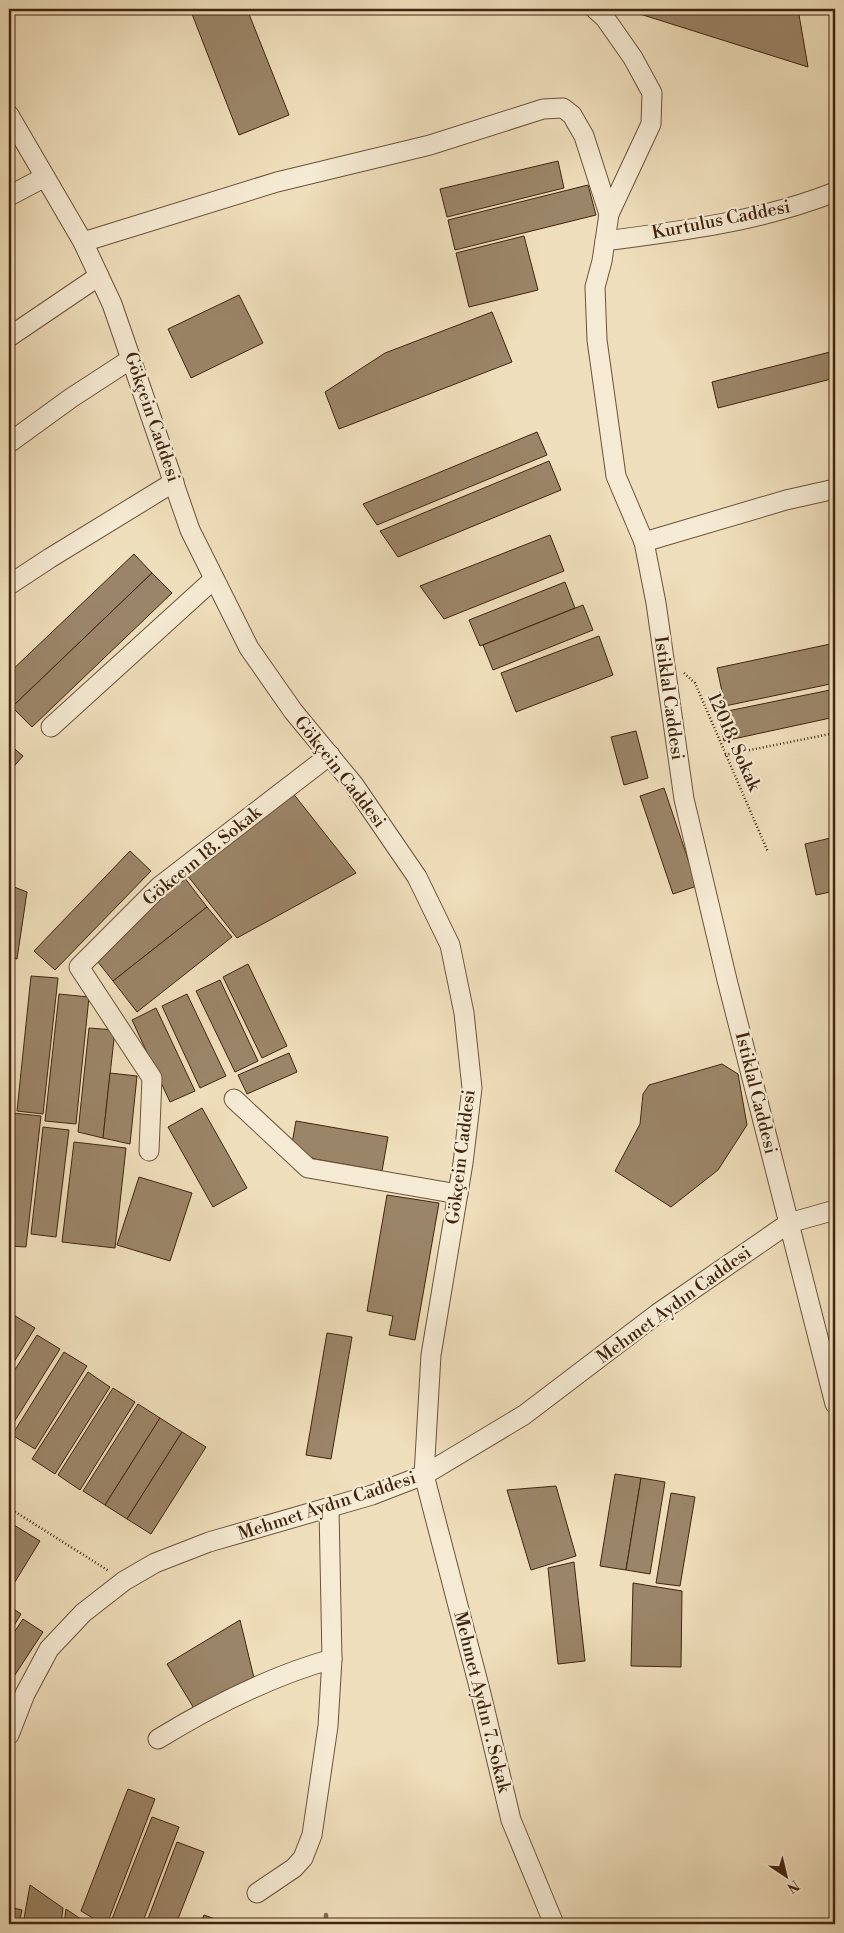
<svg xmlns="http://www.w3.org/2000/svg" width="844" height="1933" font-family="'Libre Bodoni',serif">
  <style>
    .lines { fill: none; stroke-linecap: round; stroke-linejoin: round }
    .stream { stroke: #866e53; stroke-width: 4.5 }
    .building { fill: #9b8568; stroke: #41240f }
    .minor-casing { stroke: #6c523a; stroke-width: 21 }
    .path { stroke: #41240f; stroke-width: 2.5; stroke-dasharray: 1 2.5; stroke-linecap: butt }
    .minor { stroke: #f5ead3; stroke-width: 19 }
    .labels { text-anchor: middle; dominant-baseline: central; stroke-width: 4.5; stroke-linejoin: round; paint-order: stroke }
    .street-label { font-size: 18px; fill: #41240f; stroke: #f5ead3 }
  </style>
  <rect width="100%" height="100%" fill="#efdebb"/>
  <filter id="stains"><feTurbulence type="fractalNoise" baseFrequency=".004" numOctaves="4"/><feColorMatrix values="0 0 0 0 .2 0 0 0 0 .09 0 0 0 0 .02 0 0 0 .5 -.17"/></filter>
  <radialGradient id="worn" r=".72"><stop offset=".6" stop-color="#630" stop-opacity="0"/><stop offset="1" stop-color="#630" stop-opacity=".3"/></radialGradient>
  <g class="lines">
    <polyline class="stream" points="326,1915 326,1924"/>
  </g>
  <g class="building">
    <polygon points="206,9 247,9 289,115 239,135 192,14"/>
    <polygon points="624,9 798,9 808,67"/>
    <polygon points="558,161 564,188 447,217 440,189"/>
    <polygon points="588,185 596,215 455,250 448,220"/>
    <polygon points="524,236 538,290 469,307 456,253"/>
    <polygon points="239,295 263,343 191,378 168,329"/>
    <polygon points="492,312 512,362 339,429 325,392 385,353"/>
    <polygon points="834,351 835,378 718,408 712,382"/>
    <polygon points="537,432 547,455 377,525 363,504"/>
    <polygon points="549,461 561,490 398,557 380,531"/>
    <polygon points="550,535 564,571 444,619 420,586"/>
    <polygon points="134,554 152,573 12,707 9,703 9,673"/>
    <polygon points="152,573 172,593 32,727 12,707"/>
    <polygon points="565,582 575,608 480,646 469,620"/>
    <polygon points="583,605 593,630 493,670 483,645"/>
    <polygon points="599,636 613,675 516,712 501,673"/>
    <polygon points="835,643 835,683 725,706 717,668"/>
    <polygon points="835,689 835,717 724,741 718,713"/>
    <polygon points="636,731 648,778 624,785 611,737"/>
    <polygon points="9,744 23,756 9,772"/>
    <polygon points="664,788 697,886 673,894 640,796"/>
    <polygon points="292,792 356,873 237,938 187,875"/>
    <polygon points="835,837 835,891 816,895 805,844"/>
    <polygon points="130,851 151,871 55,970 34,951"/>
    <polygon points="184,877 207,907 113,981 90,952"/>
    <polygon points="9,885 27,892 17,959 9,958"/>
    <polygon points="207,907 232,937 137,1012 113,981"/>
    <polygon points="248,964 287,1046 262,1058 223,977"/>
    <polygon points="31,976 58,978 43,1114 17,1111"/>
    <polygon points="220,980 258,1061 235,1072 196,991"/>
    <polygon points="59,994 89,997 76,1124 45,1121"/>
    <polygon points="187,994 226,1076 200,1088 162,1006"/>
    <polygon points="156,1008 195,1091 170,1102 132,1020"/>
    <polygon points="89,1028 115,1030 103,1138 78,1132"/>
    <polygon points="289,1053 297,1072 247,1094 238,1075"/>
    <polygon points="722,1064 738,1074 747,1125 718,1170 671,1207 615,1171 640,1124 643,1094 649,1085"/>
    <polygon points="110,1073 137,1076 130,1144 103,1138"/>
    <polygon points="202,1108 247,1188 213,1207 168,1127"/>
    <polygon points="13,1113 41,1116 26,1247 9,1246 9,1152"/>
    <polygon points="296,1121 388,1137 382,1171 315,1159 291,1149"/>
    <polygon points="43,1127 69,1130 56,1237 31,1234"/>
    <polygon points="74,1142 126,1148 115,1248 62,1242"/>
    <polygon points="139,1177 192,1193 170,1261 117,1245"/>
    <polygon points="387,1195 439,1203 415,1340 389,1335 393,1316 367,1311"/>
    <polygon points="12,1314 35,1328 9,1370 9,1320"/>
    <polygon points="327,1333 352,1337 331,1459 306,1455"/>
    <polygon points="37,1335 60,1349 9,1430 9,1379"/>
    <polygon points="64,1352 87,1366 35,1449 12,1435"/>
    <polygon points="88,1372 110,1387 55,1474 32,1459"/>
    <polygon points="113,1388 135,1402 80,1490 58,1475"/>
    <polygon points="138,1404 160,1418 105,1505 83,1491"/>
    <polygon points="160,1418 182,1432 127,1519 105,1505"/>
    <polygon points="182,1432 206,1447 151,1534 127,1519"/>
    <polygon points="615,1474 641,1478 626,1570 600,1566"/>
    <polygon points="641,1478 665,1482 650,1574 626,1570"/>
    <polygon points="556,1486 576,1556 531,1570 507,1490"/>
    <polygon points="671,1493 695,1497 680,1586 656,1583"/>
    <polygon points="9,1522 40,1541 10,1590 9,1589"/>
    <polygon points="574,1562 585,1661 558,1664 548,1568"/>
    <polygon points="633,1583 682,1591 681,1667 631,1666"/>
    <polygon points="9,1606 21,1614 9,1634"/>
    <polygon points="23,1619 43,1632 9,1684 9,1640"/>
    <polygon points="240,1620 255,1682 195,1710 167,1664"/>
    <polygon points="128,1789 155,1799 107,1924 103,1924 81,1911"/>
    <polygon points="152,1817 179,1827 142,1924 110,1924"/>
    <polygon points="177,1842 204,1852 176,1924 146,1924"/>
    <polygon points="30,1885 63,1908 61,1924 23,1924"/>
    <polygon points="9,1907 22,1910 19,1924 9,1924"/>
    <polygon points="66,1909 88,1924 64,1924"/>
    <polygon points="204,1915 229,1924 200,1924"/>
  </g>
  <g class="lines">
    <defs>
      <g id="minor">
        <polyline points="595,9 605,18 633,58 652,93 651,124 609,214 602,261 595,287 597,340 616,476 644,542 656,603 684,799 727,980 835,1404"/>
        <polyline points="9,115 83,242 112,304 190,530 249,648 293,711 354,785 417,877 450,945 464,1013 472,1088 463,1163 431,1355 424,1475 481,1694 511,1820 554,1924"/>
        <polyline points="9,196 45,177"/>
        <path d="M 605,241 C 682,231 762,221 835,192"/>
        <polyline points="83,242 277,182 430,145 543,109 563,108 572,115 584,136 609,214"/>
        <polyline points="9,337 99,276"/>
        <polyline points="9,443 71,398 131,359"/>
        <polyline points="644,542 786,500 835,489"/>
        <polyline points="9,585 50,558 174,482"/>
        <polyline points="51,727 214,579"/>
        <polyline points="234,1099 308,1168 458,1194"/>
        <polyline points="149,1151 152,1078 79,967 160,886 330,755"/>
        <polyline points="9,1735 25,1694 49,1649 83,1613 124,1581 155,1563 209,1542 372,1495 424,1475 524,1415 657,1314 789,1223 835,1210"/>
        <path d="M 158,1739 C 212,1706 271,1676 332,1659"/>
        <polyline points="257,1893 294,1868 303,1858 312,1835 328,1726 332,1659 329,1508"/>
      </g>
    </defs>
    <use href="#minor" class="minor-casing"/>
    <g class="path">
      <polyline points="684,673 695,683 768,852"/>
      <polyline points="725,755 835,733"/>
      <polyline points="9,1508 109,1571"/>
    </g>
    <use href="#minor" class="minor"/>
  </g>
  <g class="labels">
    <g class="street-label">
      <text transform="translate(721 220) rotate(-11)">Kurtulus Caddesi</text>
      <text transform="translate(152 417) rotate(71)">Gökçein Caddesi</text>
      <text transform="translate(669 698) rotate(82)">Istiklal Caddesi</text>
      <text transform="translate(734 742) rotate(66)">12018. Sokak</text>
      <text transform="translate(340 772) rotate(52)">Gökçein Caddesi</text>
      <text transform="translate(202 856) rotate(-39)">Gökceın 18. Sokak</text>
      <text transform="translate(756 1093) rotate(76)">Istiklal Caddesi</text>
      <text transform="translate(461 1157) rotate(-83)">Gökçein Caddesi</text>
      <text transform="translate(674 1305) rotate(-36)">Mehmet Aydın Caddesi</text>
      <text transform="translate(327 1506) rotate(-18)">Mehmet Aydın Caddesi</text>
      <text transform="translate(482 1702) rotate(76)">Mehmet Aydın 7. Sokak</text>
    </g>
  </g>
  <rect width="844" height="1933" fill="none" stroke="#efdebb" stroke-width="30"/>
  <rect x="10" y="10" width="824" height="1913" fill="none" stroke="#41240f" stroke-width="2.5"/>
  <rect x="15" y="15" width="814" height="1903" fill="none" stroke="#41240f"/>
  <g transform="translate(786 1876) rotate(145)" stroke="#f5ead3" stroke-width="4" paint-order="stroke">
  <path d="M0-4L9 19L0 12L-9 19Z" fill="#41240f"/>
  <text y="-8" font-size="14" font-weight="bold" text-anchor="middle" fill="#41240f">N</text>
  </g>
  <rect width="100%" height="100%" filter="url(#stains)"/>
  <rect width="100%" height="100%" fill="url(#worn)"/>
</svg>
